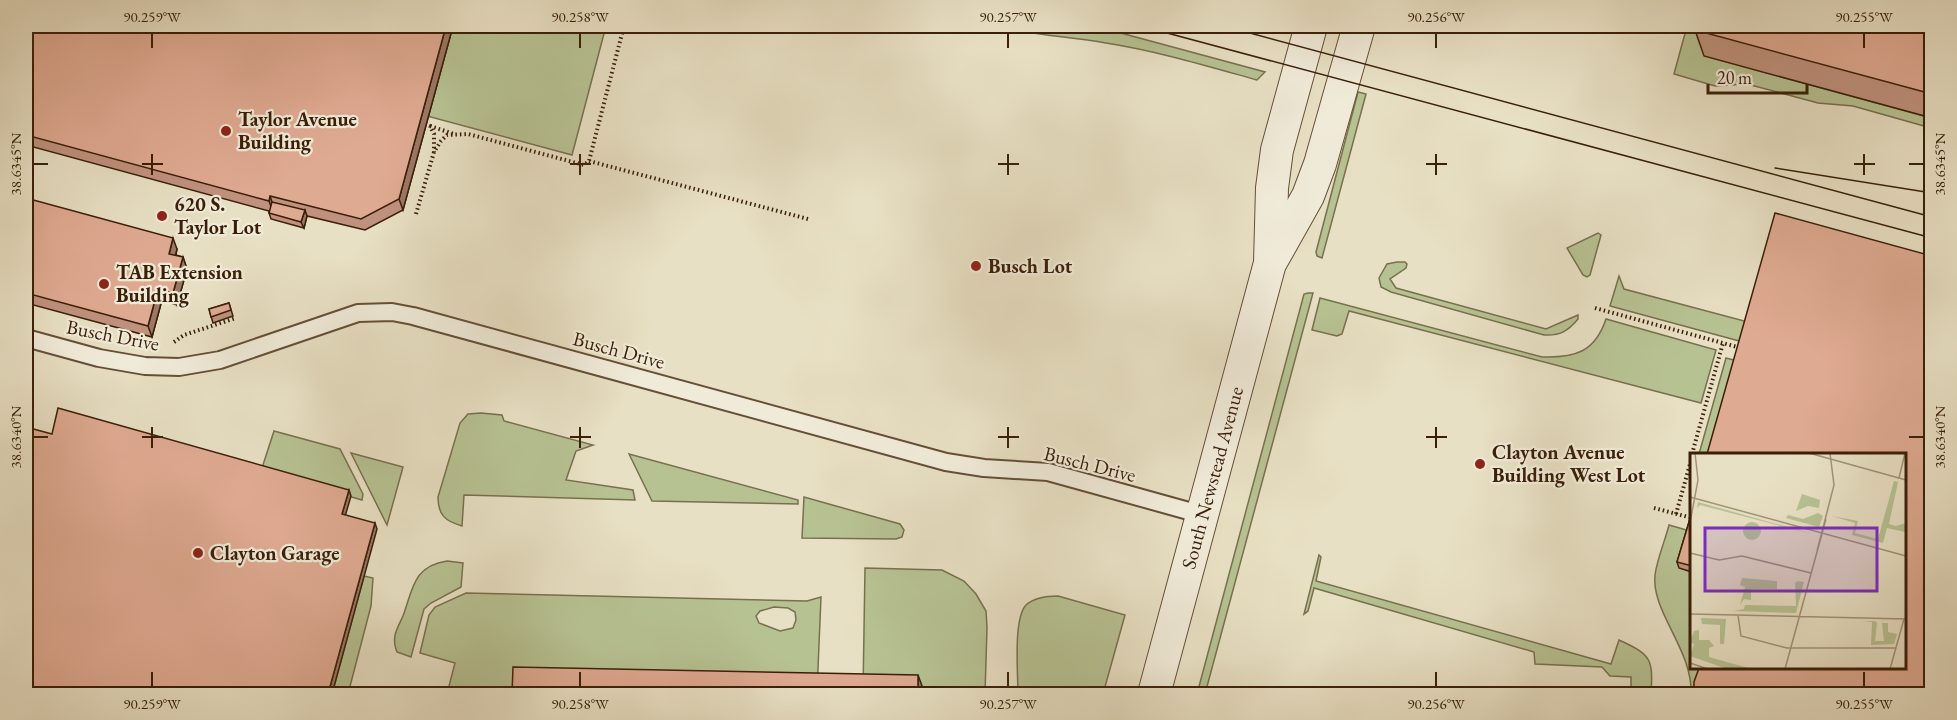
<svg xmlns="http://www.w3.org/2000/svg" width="1957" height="720" font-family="'EB Garamond',serif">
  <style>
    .green { fill: #b7c293; stroke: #78704e; stroke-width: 1.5; fill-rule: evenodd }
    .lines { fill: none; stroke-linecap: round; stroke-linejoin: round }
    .lane-casing { stroke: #664f37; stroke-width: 20 }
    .street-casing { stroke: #664f37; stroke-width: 34 }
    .path { stroke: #3a1f08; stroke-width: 4; stroke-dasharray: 1.5 3; stroke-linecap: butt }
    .lane { stroke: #f0ebd9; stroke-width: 16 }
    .street { stroke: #f0ebd9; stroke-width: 32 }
    .tram { stroke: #3a1f08; stroke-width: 1.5 }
    .wall { fill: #c0927e; stroke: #3a1f08; stroke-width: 1.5 }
    .shaded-wall { fill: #9c7766; stroke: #3a1f08; stroke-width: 1.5 }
    .building { fill: #dfaa92; stroke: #3a1f08; stroke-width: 1.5 }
    .ticks { fill: none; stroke: #3a1f08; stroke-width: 2 }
    .poi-dot { fill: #8f2418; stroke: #f0ebd9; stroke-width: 2 }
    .labels { text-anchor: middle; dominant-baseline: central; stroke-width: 4.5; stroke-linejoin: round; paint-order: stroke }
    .poi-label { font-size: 20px; font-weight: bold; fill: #3a1f08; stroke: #f0ebd9; text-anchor: start }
    .street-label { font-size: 20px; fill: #3a1f08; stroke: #f0ebd9 }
    .inset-road { fill: none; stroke: #a29379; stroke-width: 1.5 }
    .view { fill: #7b2cbf; fill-opacity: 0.15; stroke: #7b2cbf; stroke-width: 3 }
    .inset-edge { fill: none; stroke: #3a1f08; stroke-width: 3 }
    .neatline { fill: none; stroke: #3a1f08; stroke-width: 2 }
    .ticks-label { font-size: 15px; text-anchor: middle; fill: #3a1f08 }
  </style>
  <rect width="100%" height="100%" fill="#e8e0c4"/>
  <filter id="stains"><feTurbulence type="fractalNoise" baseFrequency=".00333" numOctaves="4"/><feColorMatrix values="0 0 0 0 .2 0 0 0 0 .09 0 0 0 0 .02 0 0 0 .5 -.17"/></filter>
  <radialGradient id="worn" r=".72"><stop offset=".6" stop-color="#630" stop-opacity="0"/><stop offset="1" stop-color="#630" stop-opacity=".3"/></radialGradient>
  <g class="green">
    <polygon points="453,26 606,26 572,155 427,116"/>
    <path d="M 997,26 L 1095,26 L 1265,72 L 1257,80 C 1207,66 1157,51 1106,43 C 1069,36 1034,36 997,26 Z"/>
    <polygon points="1687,26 1713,26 1705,56 1931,118 1931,128 1853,106 1818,103 1747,84 1715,86 1674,74"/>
    <polygon points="1358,92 1366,94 1322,258 1317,256 1316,252"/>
    <polygon points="1598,233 1601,235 1590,275 1587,277 1583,275 1567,248"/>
    <path d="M 1397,262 L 1405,262 L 1407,264 L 1406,268 L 1390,279 L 1396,288 L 1546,329 L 1578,315 L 1578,319 C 1568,331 1560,336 1544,335 L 1391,292 L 1381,287 L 1379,278 L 1387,264 Z"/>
    <polygon points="1619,276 1624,289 1748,322 1743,342 1610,306"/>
    <polygon points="1308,293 1313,293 1205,694 1197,694 1304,294"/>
    <path d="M 1320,298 L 1542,357 C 1575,358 1595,352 1606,319 L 1716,350 L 1701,403 L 1349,311 L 1342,334 L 1337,336 L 1312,330 Z"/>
    <polygon points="1726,358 1738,361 1712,454 1699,454"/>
    <path d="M 481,413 L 502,415 L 504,421 L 593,445 L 576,451 L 566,480 L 633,490 L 635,500 L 464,495 L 462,526 C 445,521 438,515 438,497 L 460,423 L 468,414 Z"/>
    <polygon points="274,431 340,449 363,494 362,500 261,471"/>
    <polygon points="351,453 403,467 387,525"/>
    <polygon points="629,454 798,500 798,504 652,501"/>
    <polygon points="804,497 900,524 904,530 902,537 896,539 802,538"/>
    <path d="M 1669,525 L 1690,531 L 1680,568 L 1691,572 L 1692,668 L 1703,668 L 1696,694 L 1691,694 C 1693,650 1651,612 1655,575 C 1657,559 1665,541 1669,525 Z"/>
    <path d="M 1319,555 L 1321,557 L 1316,581 L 1611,664 L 1619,640 C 1652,655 1653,659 1651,694 L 1631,694 L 1631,677 L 1610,676 L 1602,667 L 1535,664 L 1534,652 L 1314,588 L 1308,611 L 1304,614 Z"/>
    <path d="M 447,561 L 463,563 L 461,587 L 431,603 L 424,609 L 411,657 L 397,652 C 391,637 397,629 403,616 C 413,589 413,566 447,561 Z"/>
    <polygon points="865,568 942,570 964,581 976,594 986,611 987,627 985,694 863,692"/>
    <polygon points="364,576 373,578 371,606 348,694 332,694"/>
    <path d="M 466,593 L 807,601 L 821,597 L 817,692 L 447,694 L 455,663 L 420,653 L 429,615 L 435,607 ZM 774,607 L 788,608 L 795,612 L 796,620 L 793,628 L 780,631 L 759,623 L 756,616 L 760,611 Z"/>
    <path d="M 1058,596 L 1125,615 L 1103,694 L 1018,694 C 1018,674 1013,619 1026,605 C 1035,597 1047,596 1058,596 Z"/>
  </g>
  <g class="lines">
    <defs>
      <polyline id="lane" points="26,338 99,358 145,366 179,367 220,360 358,313 392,312 413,316 946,462 984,468 1048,472 1203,515"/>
      <g id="street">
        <polyline points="1272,260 1308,196 1320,164 1359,26"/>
        <path id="s1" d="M 1154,694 L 1270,263 L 1272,188 L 1277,150 L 1311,26"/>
      </g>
    </defs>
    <use href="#lane" class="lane-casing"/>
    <use href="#street" class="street-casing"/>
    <g class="path">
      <polyline points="425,124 430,126 434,134 434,152"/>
      <polyline points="430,126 454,134"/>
      <polyline points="589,161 808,219"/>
      <polyline points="416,214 434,152 441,141 447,135 468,134 584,165 589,161 624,26"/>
      <polyline points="1595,308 1741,348"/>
      <polyline points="174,342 184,335 236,318"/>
      <polyline points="1692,454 1723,343"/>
      <polyline points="1654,508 1692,518"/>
      <polyline points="1676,514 1692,457"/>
    </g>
    <use href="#lane" class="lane"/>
    <use href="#street" class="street"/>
    <g class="tram">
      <polyline points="1141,26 1932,238"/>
      <polyline points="1224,26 1932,217"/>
      <polyline points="1775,168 1932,193"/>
    </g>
  </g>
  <g class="wall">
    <polygon points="26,26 453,26 403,210 365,230 307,216 304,228 271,219 269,213 269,211 26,145 26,115 28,107 26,107"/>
    <polygon points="1932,26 1932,118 1704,56 1695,30"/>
    <polygon points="26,198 177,249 176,255 183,257 187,269 177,305 162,300 152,337 26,303"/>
    <polygon points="229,303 233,316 213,323 209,309"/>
    <polygon points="1692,512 1692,572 1679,568 1677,562"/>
  </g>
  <g class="shaded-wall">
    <polygon points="446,26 453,26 403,210 399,199"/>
    <polygon points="270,196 274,208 273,212 269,201"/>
    <polygon points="305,210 307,216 304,228 301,222"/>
    <polygon points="173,238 177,249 173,265 169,254"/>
    <polygon points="183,257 187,269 177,305 173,293"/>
    <polygon points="158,289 162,300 152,337 148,326"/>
    <polygon points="28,407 30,413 26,432 26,419"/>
    <polygon points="349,490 351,496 344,520 342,514"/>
    <polygon points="375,523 377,529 332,694 328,694"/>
    <polygon points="918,675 925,694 918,694"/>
  </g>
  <g class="building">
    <polygon points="26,26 446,26 399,199 361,219 270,196 269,201 26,135 26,115 30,98 26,97"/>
    <polygon points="1696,26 1932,26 1932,94 1695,30"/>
    <polygon points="26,198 173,238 169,254 183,257 173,293 158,289 148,326 26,293"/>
    <polygon points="272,202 305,210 301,222 269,213"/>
    <polygon points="1775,213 1932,256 1932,694 1694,694 1694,682 1699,668 1905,668 1905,454 1707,454"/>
    <polygon points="229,303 231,310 211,317 209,309"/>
    <polygon points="26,407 28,407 26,419"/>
    <polygon points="58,408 349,490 342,514 375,523 328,694 26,694 26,427 52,434"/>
    <polygon points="1692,512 1692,566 1677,562"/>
    <polygon points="513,667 918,675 918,694 512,694"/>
  </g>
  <path class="ticks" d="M 152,33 L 152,48M 580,33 L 580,48M 1008,33 L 1008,48M 1436,33 L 1436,48M 1864,33 L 1864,48M 152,154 L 152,175M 580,154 L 580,175M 1008,154 L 1008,175M 1436,154 L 1436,175M 1864,154 L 1864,175M 33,164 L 48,164M 142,164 L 163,164M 570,164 L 591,164M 998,164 L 1019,164M 1426,164 L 1447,164M 1854,164 L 1875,164M 1909,164 L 1924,164M 152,427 L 152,448M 580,427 L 580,448M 1008,427 L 1008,448M 1436,427 L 1436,448M 33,437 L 48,437M 142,437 L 163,437M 570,437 L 591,437M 998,437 L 1019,437M 1426,437 L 1447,437M 1909,437 L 1924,437M 152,672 L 152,687M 580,672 L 580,687M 1008,672 L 1008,687M 1436,672 L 1436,687M 1864,672 L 1864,687"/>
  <g class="poi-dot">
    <circle cx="226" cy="131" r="6"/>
    <circle cx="162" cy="216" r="6"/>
    <circle cx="976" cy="266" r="6"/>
    <circle cx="104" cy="284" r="6"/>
    <circle cx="1480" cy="464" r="6"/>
    <circle cx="198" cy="553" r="6"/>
  </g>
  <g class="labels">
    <g class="poi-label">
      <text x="238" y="119">Taylor Avenue<tspan x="238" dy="23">Building</tspan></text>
      <text x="174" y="204">620 S.<tspan x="174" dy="23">Taylor Lot</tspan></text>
      <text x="988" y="266">Busch Lot</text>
      <text x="116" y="272">TAB Extension<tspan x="116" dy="23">Building</tspan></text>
      <text x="1492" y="452">Clayton Avenue<tspan x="1492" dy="23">Building West Lot</tspan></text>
      <text x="210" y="553">Clayton Garage</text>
    </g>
    <g class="street-label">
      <text transform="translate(113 335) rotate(11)">Busch Drive</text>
      <text transform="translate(619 350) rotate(15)">Busch Drive</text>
      <text transform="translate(1090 464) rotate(14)">Busch Drive</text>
      <text stroke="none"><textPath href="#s1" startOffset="224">South Newstead Avenue</textPath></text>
    </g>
  </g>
  <g transform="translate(1690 453)">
    <rect width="216" height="216" fill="#e8e0c4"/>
    <path d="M 204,28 L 208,29 L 199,71 L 206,73 L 216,70 L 215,79 L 197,75 L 193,90 L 162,82 L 165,70 L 142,63 L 168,68 L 165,80 L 188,86 ZM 112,41 L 130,47 L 129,55 L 118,53 L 106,58 ZM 8,49 L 126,82 L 10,52 L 7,55 ZM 128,60 L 133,63 L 129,74 L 96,65 L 98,62 L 113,66 ZM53 78a9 9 0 1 1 18 0a9 9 0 1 1-18 0ZM 52,125 L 87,128 L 87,136 L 61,136 L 61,147 L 54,146 L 50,152 L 55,134 L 50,132 ZM 108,128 L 114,129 L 106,160 L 44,158 L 54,156 L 55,152 L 106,153 L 105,130 ZM 11,165 L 36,166 L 34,191 L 30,191 L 30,172 L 12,171 ZM 172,168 L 185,168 L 187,170 L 185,188 L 194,188 L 192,170 L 198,170 L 198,179 L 207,181 L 204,191 L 181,192 L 182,169 ZM 9,177 L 9,187 L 19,187 L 24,193 L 19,195 L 19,204 L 62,216 L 37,216 L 0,203 L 4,191 L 0,189 L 4,178 Z" fill="#b7c293"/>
    <path class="inset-road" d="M 119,0 L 216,27M 209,25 L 215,0M 0,44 L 216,103M 0,70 L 8,27 L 5,0M 127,98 L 144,32 L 140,0M 0,100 L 29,107 L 52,103 L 121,120M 0,161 L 216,166M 48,162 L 51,183 L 97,195 L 206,195M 0,210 L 18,216M 95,216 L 136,66M 200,216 L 214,166"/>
    <path class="view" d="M 15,75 L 187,75 L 187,138 L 15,138 Z"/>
    <rect width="216" height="216" class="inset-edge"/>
  </g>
  <rect width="1957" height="720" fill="none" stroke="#e8e0c4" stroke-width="66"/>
  <path d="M1708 84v9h99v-9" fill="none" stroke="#3a1f08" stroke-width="3"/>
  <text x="1717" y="84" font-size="18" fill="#3a1f08" stroke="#f0ebd9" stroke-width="4.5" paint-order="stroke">20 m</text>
  <rect x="33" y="33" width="1891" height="654" class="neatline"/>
  <g class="ticks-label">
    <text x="152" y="22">90.259°W</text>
    <text x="580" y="22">90.258°W</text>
    <text x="1008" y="22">90.257°W</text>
    <text x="1436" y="22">90.256°W</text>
    <text x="1864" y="22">90.255°W</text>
    <text transform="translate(16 164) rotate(-90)" y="5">38.6345°N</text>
    <text transform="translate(1940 164) rotate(-90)" y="5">38.6345°N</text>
    <text transform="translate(16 437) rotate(-90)" y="5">38.6340°N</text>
    <text transform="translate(1940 437) rotate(-90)" y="5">38.6340°N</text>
    <text x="152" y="709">90.259°W</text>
    <text x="580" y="709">90.258°W</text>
    <text x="1008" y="709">90.257°W</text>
    <text x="1436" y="709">90.256°W</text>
    <text x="1864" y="709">90.255°W</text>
  </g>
  <rect width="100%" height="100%" filter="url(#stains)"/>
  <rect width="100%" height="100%" fill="url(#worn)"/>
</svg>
